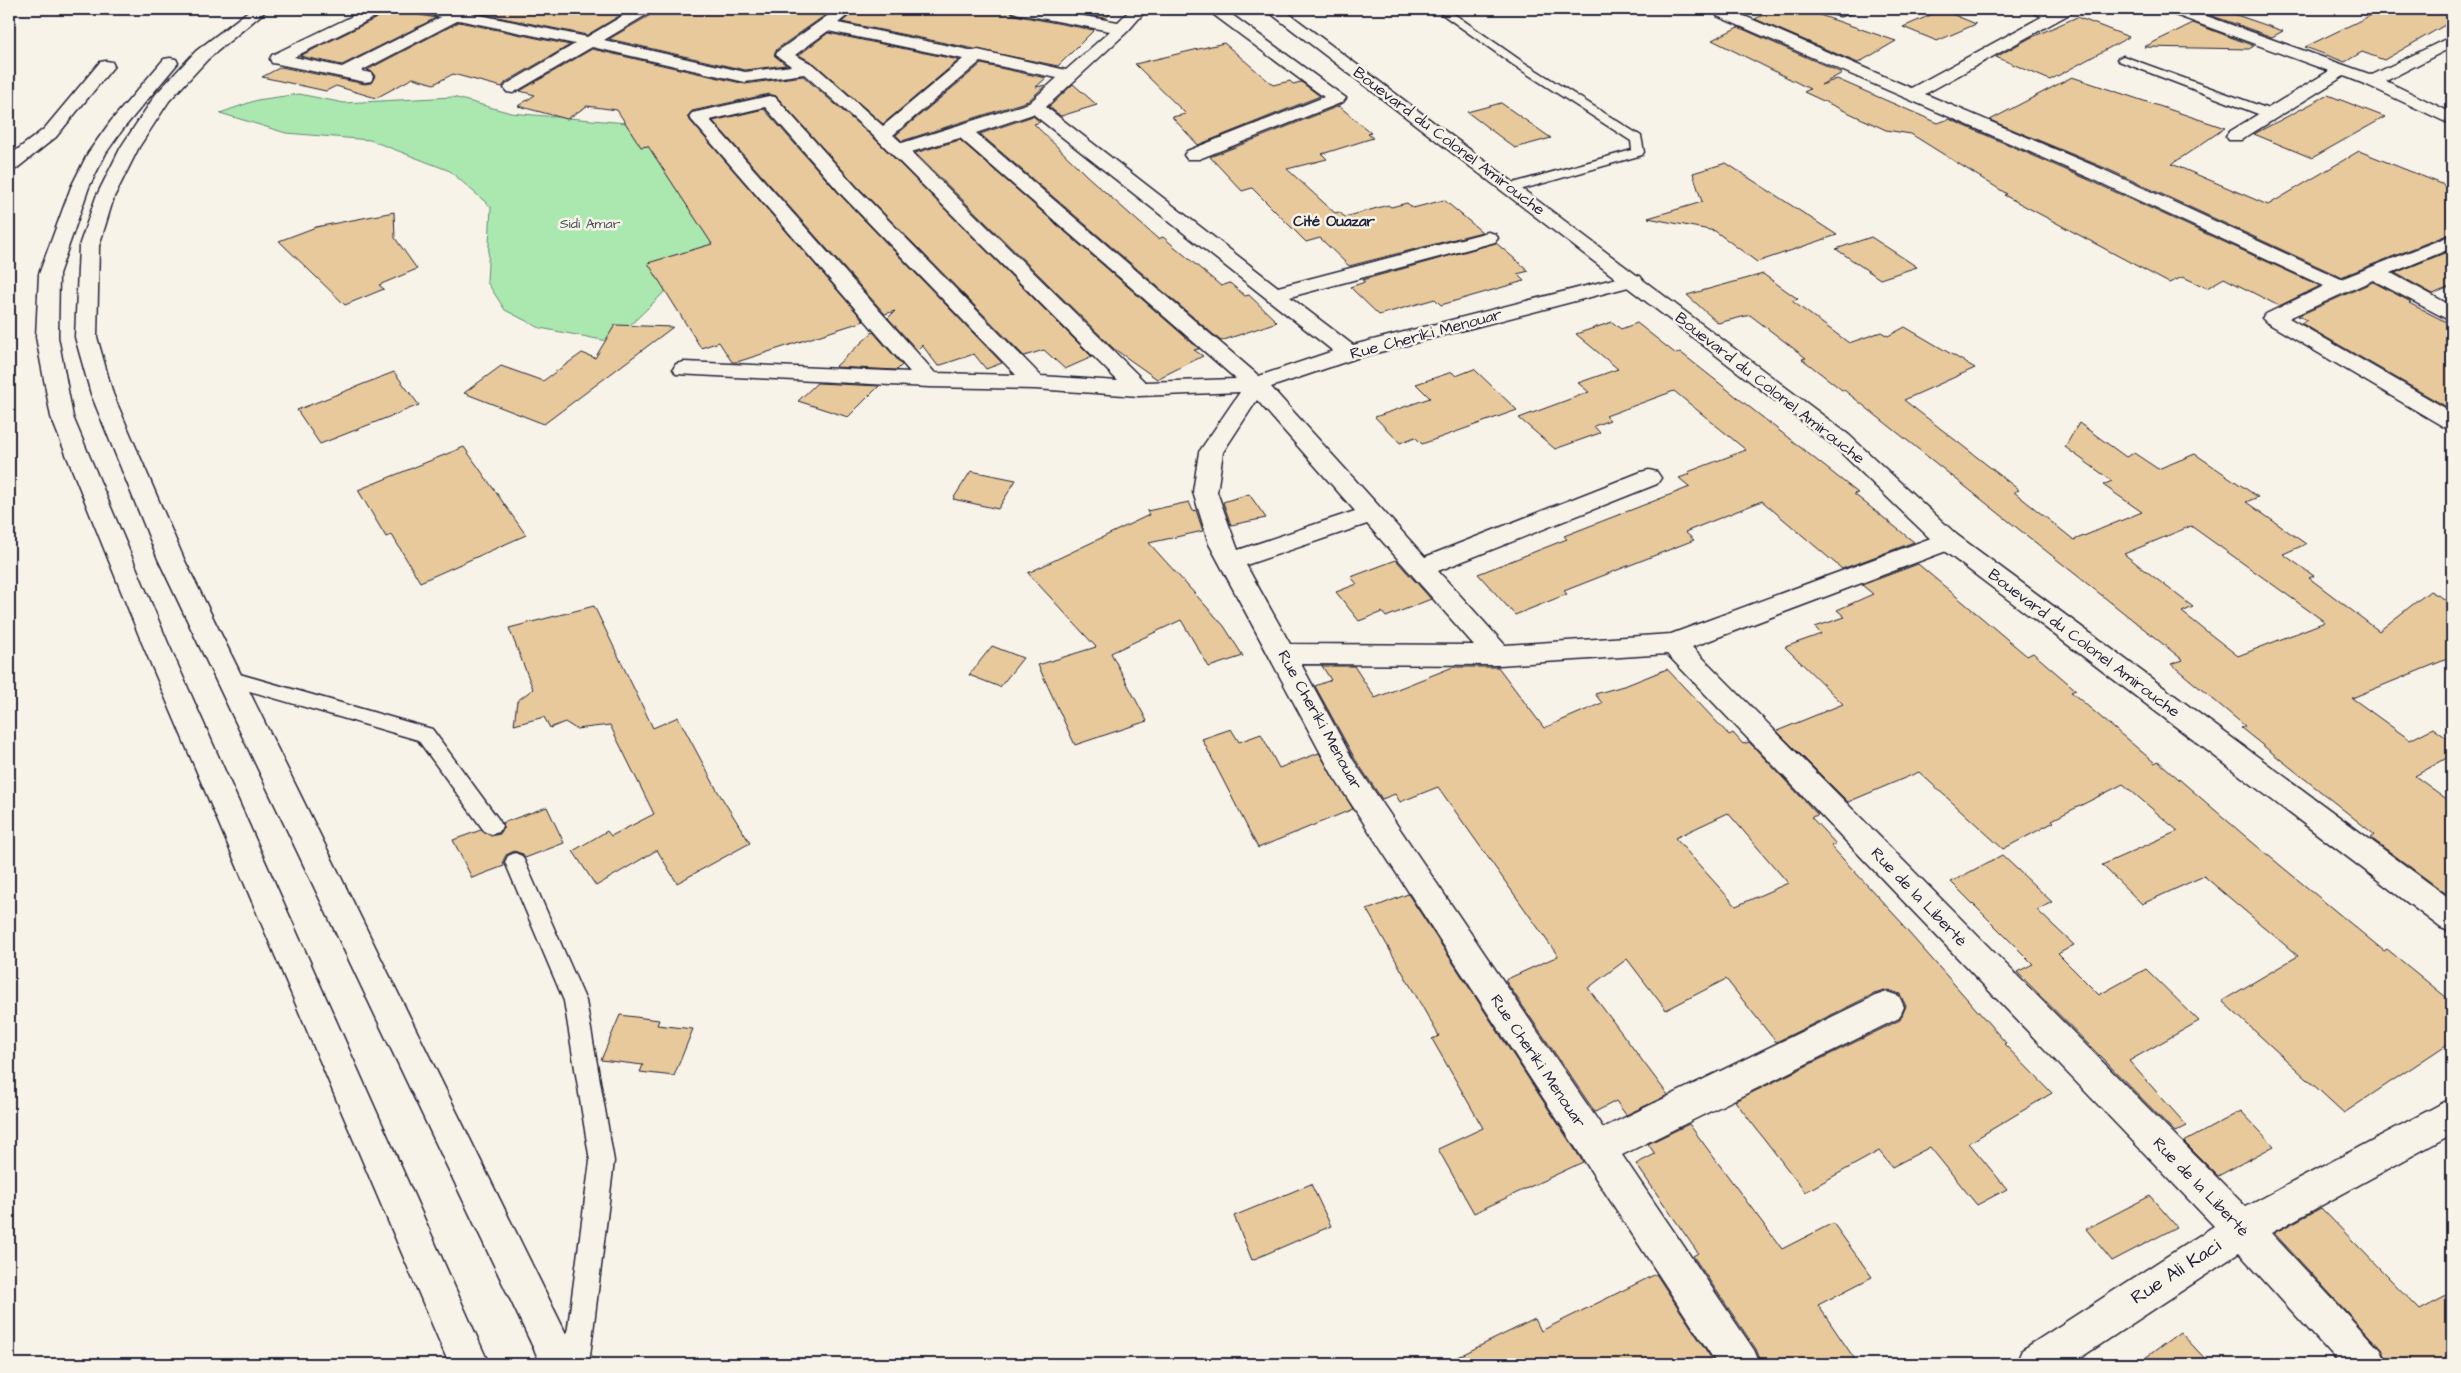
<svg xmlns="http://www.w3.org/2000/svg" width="2461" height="1373" font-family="'Architects Daughter',sans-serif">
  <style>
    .green { fill: #aae8af; stroke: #668575 }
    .building { fill: #e8c99b; stroke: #22223b; fill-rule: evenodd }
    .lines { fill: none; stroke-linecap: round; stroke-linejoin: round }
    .lane-casing { stroke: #22223b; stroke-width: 3 }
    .street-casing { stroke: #22223b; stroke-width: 3 }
    .primary-casing { stroke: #22223b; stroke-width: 3 }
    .highway-casing { stroke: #22223b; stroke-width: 3 }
    .lane { fill: #f7f3e8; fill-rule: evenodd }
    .street { fill: #f7f3e8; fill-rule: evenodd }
    .primary { fill: #f7f3e8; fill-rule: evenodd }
    .highway { fill: #f7f3e8; fill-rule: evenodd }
    .labels { text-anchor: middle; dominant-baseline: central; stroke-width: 5; stroke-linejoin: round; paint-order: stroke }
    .far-park-label { font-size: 14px; fill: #445458; stroke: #f7f3e8 }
    .far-neighbourhood-label { font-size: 15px; font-weight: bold; fill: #22223b; stroke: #f7f3e8 }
    .street-label { font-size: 16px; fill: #22223b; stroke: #f7f3e8 }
    .near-street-label { font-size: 19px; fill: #22223b; stroke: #f7f3e8 }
  </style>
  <rect width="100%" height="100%" fill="#f7f3e8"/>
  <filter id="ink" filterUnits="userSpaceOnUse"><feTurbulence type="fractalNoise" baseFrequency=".02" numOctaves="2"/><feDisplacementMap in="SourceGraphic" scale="10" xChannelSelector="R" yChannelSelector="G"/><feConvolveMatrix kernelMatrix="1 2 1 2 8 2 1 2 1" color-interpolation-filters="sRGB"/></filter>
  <g filter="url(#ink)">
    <polygon class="green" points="299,94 344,103 453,97 511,113 638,124 727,231 613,342 540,328 505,310 487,282 491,207 450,171 370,140 286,133 220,113 257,100"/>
    <g class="building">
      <polygon points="486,9 631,9 587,35 478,13"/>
      <polygon points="655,9 834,9 777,49 774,55 786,65 745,70 609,39 652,14"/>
      <polygon points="857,9 1009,9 1012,14 1019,16 1094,30 1058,66 842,22"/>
      <polygon points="1053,9 1115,9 1106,18"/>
      <polygon points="1775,9 1802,9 1896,41 1858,63 1755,19"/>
      <polygon points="2384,9 2452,9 2452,21 2384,60 2362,52 2345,62 2305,47"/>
      <polygon points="393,10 436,18 342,65 300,56"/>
      <polygon points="1942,10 1976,24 1937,41 1903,27"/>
      <polygon points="2222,10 2283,31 2272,37 2210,15"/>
      <polygon points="2077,17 2129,37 2050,80 1996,57 2030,38"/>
      <polygon points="459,22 570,45 506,82 502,87 453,74 434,84 413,78 376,98 336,86 326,91 262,77 281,67 365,84 371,83 375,76 371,71 367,70"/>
      <polygon points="2193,23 2254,46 2249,49 2144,47"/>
      <polygon points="1738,27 1842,73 1821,85 1837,79 1938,123 1949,119 2089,180 2320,286 2279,306 2224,278 2207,288 2183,277 2169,283 2004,195 2007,194 1911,134 1886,130 1804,92 1810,89 1712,40"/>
      <polygon points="828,33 959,60 883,124 815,64 799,55"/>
      <polygon points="1224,43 1273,85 1290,81 1293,84 1301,82 1320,96 1198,145 1172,117 1186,114 1135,64"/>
      <polygon points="592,49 745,84 803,76 876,140 1092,357 1065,369 1044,350 1024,356 857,186 776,96 769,94 692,111 687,117 864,321 737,362 732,362 719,342 701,348 648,263 712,244 648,146 641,147 617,110 587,106 567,119 518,106 535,95 520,91"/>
      <polygon points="981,64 1046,78 1036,87 1046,85 1028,101 902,141 896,135"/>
      <polygon points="2072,77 2225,128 2172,164 2268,205 2359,151 2452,188 2452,233 2341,277 2105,168 1990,120"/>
      <polygon points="1073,84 1097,105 1061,116 1049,107"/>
      <polygon points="2328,95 2385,117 2312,158 2254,134"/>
      <polygon points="1501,103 1551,138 1515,148 1467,112"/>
      <polygon points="1339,106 1371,133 1368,134 1373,138 1322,154 1327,159 1287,169 1335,213 1339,212 1345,217 1388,205 1391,207 1407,203 1413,208 1444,200 1482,232 1349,266 1320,238 1306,242 1252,188 1242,191 1210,157"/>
      <polygon points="764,109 841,196 1002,363 986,369 974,354 938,366 922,345 917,350 888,318 895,311 885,314 713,121"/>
      <polygon points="1033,116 1040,122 1034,124 1087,176 1158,239 1163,237 1221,286 1230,283 1245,296 1249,295 1277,322 1221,341 980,134"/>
      <polygon points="960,140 1199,349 1194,350 1203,356 1157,379 1113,348 915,153"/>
      <polygon points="1726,163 1837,235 1757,262 1715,231 1648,218 1702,202 1693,173"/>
      <polygon points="394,212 395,238 417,269 379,285 384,289 345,305 279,241 316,227"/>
      <polygon points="1871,237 1905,259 1917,267 1880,279 1836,249"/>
      <polygon points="1496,243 1529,271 1517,274 1524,281 1441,305 1435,299 1379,315 1350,287 1365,282 1362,280"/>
      <polygon points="2452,250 2452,286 2433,294 2395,273"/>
      <path d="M 1763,274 L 1798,299 L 1792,301 L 1849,343 L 1881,332 L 1888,336 L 1905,327 L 1975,368 L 1904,400 L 2019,490 L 2014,492 L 2074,540 L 2142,512 L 2103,485 L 2112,481 L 2065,447 L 2079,423 L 2126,457 L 2134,453 L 2158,469 L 2195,454 L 2258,497 L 2246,502 L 2306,544 L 2283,554 L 2314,576 L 2309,578 L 2379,631 L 2430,591 L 2452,603 L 2452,657 L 2352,698 L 2410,740 L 2433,728 L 2452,742 L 2452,755 L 2415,776 L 2452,803 L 2452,898 L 2371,838 L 2375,835 L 2241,728 L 2245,726 L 2171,664 L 2183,660 L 1844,390 L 1842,390 L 1802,359 L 1806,358 L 1750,315 L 1718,323 L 1687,295 ZM 2191,526 L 2325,622 L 2238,656 L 2182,612 L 2193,607 L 2124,554 Z"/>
      <polygon points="2373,282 2411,302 2409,303 2452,325 2452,410 2301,323 2307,320 2298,316"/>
      <polygon points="1612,322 1621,329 1637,323 1676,354 1680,352 1858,493 1854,494 1914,542 1842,569 1762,501 1685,532 1694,540 1564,591 1567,594 1515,615 1478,574 1567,539 1564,536 1690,487 1679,478 1690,474 1688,472 1746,450 1674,391 1606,416 1610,420 1594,426 1600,433 1555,449 1519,418 1589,392 1578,383 1618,369 1576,334"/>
      <polygon points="615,325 673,327 544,424 464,393 501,366 543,381 582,353 595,358"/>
      <polygon points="873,332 902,365 897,370 835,367"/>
      <polygon points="1474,369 1517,410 1422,444 1415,437 1400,443 1375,417 1430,398 1416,384 1452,372 1456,376"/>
      <polygon points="394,372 419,405 320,444 297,410"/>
      <polygon points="817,383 879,386 848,417 798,401"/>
      <polygon points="464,447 526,535 420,582 392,535 386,537 358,490"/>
      <polygon points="971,471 1016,480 998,509 953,499"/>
      <polygon points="1249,494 1266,518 1231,525 1223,502"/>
      <polygon points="1189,502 1193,511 1196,510 1203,531 1149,543 1224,626 1243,656 1209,667 1181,620 1111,653 1147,721 1075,745 1038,665 1096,647 1028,573 1149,515 1147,511"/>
      <polygon points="1396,560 1431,599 1386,617 1382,612 1359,621 1336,592 1357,584 1351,577"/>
      <polygon points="1918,564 2027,656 2033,653 2076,690 2071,692 2155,763 2158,761 2252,842 2384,951 2387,949 2452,1002 2452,1041 2344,1113 2222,1001 2298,956 2204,876 2142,904 2102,865 2178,831 2123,784 2052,820 2054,822 2003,849 1919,772 1848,802 1777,731 1843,704 1785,647 1821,634 1815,627 1845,617 1837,610 1873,594 1862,585"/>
      <polygon points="594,606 653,728 678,717 717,790 750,843 677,883 657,850 596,886 573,851 607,831 611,836 654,814 610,725 576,729 565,722 550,728 544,717 514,725 517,701 533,689 509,628"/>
      <polygon points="992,646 1023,658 1000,687 969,675"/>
      <path d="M 1322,666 L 1354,666 L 1375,698 L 1453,667 L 1498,667 L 1544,728 L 1602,703 L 1595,694 L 1627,685 L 1667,669 L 1729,735 L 1733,733 L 1743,744 L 1749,742 L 1818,815 L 1811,817 L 1836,844 L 1831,846 L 1902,923 L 1901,924 L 2006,1043 L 2004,1044 L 2052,1093 L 1969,1143 L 2007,1189 L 1977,1205 L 1930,1147 L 1892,1167 L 1879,1151 L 1805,1192 L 1735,1101 L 1900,1020 L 1906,1006 L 1900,994 L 1888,990 L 1874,994 L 1776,1042 L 1726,979 L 1666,1010 L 1627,959 L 1588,988 L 1668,1095 L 1626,1115 L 1616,1101 L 1595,1112 L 1505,980 L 1558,956 L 1438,787 L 1400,802 L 1395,794 L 1382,799 L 1355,759 L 1315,686 L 1331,680 ZM 1728,813 L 1788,883 L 1736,906 L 1675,838 Z"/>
      <polygon points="1231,729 1239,742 1261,734 1279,768 1319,753 1353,809 1258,848 1202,739"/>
      <polygon points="547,807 564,843 525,858 523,854 514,851 506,855 503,861 504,866 472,878 453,840 481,830 491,836 500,834 504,827 502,823"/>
      <polygon points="2002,855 2052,902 2037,910 2074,945 2058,954 2099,995 2146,969 2199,1021 2129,1061 2187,1126 2175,1132 2017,972 2033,964 1951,882"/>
      <polygon points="1408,894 1583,1162 1474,1213 1438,1149 1483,1128 1432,1039 1439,1036 1367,910"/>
      <polygon points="620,1015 659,1020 657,1025 693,1029 674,1076 640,1072 643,1065 601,1060"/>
      <polygon points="2241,1111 2274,1146 2218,1176 2184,1142"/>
      <polygon points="1689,1124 1782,1249 1833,1223 1872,1277 1818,1305 1858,1364 1762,1364 1756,1349 1693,1256 1698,1253 1636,1164 1655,1154 1648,1144"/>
      <polygon points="1311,1184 1331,1226 1252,1260 1234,1216"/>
      <polygon points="2150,1196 2177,1227 2112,1261 2086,1229"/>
      <polygon points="2321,1208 2420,1310 2452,1293 2452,1353 2436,1364 2388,1364 2381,1349 2274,1233"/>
      <polygon points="1656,1274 1715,1364 1443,1364 1535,1319 1541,1331"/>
      <polygon points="2180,1332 2210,1364 2137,1364"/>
    </g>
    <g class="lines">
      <defs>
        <g id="lane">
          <polygon points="1435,9 1447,9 1520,60 1641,136 1644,152 1642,155 1516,191 1506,191 1505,188 1506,185 1632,150 1631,141 1512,64"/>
          <polygon points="1816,9 1864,9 1840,16 1817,11"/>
          <polygon points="2025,9 2039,9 2056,17 2055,19 2047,19"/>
          <polygon points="2123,56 2274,111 2276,114 2270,118 2266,117 2119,61 2117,59"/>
          <polygon points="229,671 432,729 499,820 502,826 499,832 492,834 485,832 418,740 222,683 220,678 222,673"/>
          <polygon points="515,853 522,856 525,862 586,1001 614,1161 589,1364 563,1364 590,1161 564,1001 505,862 508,856"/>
        </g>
        <g id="street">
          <path d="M 367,9 L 387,9 L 385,12 L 294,57 L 342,67 L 441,17 L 420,12 L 418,9 L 469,9 L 470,13 L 587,37 L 634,9 L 653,9 L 651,12 L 604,40 L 745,72 L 791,66 L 776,55 L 778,51 L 837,9 L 855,9 L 838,23 L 974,51 L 978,50 L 1066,70 L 1110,31 L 1019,14 L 1013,12 L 1011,9 L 1043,9 L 1118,22 L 1131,9 L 1147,9 L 1128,31 L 1046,107 L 1278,287 L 1488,232 L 1495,234 L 1498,238 L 1495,242 L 1290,297 L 1353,345 L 1633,274 L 1640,276 L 1643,280 L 1640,284 L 1357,358 L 1271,387 L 1425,557 L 1641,472 L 1649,470 L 1657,472 L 1661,478 L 1657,484 L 1438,571 L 1505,645 L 1671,634 L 1939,535 L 1948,532 L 1957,535 L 1960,541 L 1957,547 L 1692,647 L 2246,1207 L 2452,1098 L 2452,1134 L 2271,1233 L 2380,1350 L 2386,1364 L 2340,1364 L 2239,1253 L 2071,1364 L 2016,1364 L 2022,1350 L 2214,1226 L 1667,654 L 1499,665 L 1301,664 L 1353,760 L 1603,1128 L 1875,996 L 1887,992 L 1899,996 L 1904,1007 L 1899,1018 L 1622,1155 L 1754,1350 L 1760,1364 L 1717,1364 L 1333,776 L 1209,544 L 1193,492 L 1199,452 L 1240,392 L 1139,396 L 1035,389 L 929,387 L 676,374 L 673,369 L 676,364 L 684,362 L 910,372 L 689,117 L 692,113 L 769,96 L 775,97 L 856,187 L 1041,376 L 1118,381 L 877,139 L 804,74 L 745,82 L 592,47 L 513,93 L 507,92 L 504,88 L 507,84 L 575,44 L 459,20 L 361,71 L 371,73 L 373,77 L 371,81 L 365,82 L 278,64 L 272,63 L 270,59 L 272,55 ZM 828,31 L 963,59 L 883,126 L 814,65 L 795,55 ZM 980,62 L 1057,78 L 1029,103 L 902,143 L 893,135 ZM 765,107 L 842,195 L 1016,375 L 935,373 L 710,120 ZM 1033,114 L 1333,351 L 1259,376 L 976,133 ZM 960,138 L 1236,379 L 1145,382 L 911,152 ZM 1257,400 L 1355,511 L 1238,550 L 1217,492 L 1223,452 ZM 1367,524 L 1474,645 L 1290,644 L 1246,565 Z"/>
          <polygon points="1206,9 1224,9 1346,98 1343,102 1199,159 1187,159 1184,155 1187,151 1324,97"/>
          <polygon points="1712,9 1728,9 1911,88 2056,9 2075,9 2073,12 1925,94 2104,170 2341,279 2452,235 2452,248 2391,273 2452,306 2452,320 2445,318 2373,280 2289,318 2452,412 2452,429 2444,427 2266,322 2262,318 2266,314 2324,286 2090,178 1717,16"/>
          <polygon points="2165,9 2187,9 2372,75 2452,36 2452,47 2386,81 2452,113 2452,125 2367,85 2344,76 2241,140 2229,140 2226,136 2229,132 2329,71 2167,12"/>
          <polygon points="106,61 112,62 114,66 56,137 16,169 9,170 9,156 44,129 100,62"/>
        </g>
        <polygon id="primary" points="1265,9 1283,9 1849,435 1957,535 2452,900 2452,932 2441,928 1939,547 1833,445"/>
        <g id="highway">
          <polygon points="251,9 268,9 208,59 169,101 139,147 114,197 99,246 97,337 113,394 184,559 581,1364 541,1364 158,559 91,394 75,337 79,246 96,197 121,147 156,94 196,51"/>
          <polygon points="170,58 176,59 178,63 123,129 106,153 89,187 59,274 58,337 73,417 168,643 489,1364 449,1364 142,643 51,417 36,337 39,274 71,187 88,153 111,121 164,59"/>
        </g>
      </defs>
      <use href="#lane" class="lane-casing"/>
      <use href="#street" class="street-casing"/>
      <use href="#primary" class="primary-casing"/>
      <use href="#highway" class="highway-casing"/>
      <use href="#lane" class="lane"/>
      <use href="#street" class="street"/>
      <use href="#primary" class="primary"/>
      <use href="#highway" class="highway"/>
    </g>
  </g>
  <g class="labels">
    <g class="far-park-label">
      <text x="590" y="224">Sidi Amar</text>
    </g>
    <g class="far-neighbourhood-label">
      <text x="1334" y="221">Cité Ouazar</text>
    </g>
    <g class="street-label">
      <text transform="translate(1449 141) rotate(37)">Bouevard du Colonel Amirouche</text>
      <text transform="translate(1426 334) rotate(-15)">Rue Cheriki Menouar</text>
      <text transform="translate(1770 388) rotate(38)">Bouevard du Colonel Amirouche</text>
      <text transform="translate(2084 643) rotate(37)">Bouevard du Colonel Amirouche</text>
      <text transform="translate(1320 720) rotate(61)">Rue Cheriki Menouar</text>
      <text transform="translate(1919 897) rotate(46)">Rue de la Liberté</text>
      <text transform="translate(1538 1061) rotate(56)">Rue Cheriki Menouar</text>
      <text transform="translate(2201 1187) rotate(46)">Rue de la Liberté</text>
    </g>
    <g class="near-street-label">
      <text transform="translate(2176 1272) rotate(-33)">Rue Ali Kaci</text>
    </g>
  </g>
  <rect width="2461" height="1373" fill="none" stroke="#f7f3e8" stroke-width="30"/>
  <rect x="15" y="15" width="2431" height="1343" fill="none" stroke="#22223b" stroke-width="2" filter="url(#ink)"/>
</svg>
